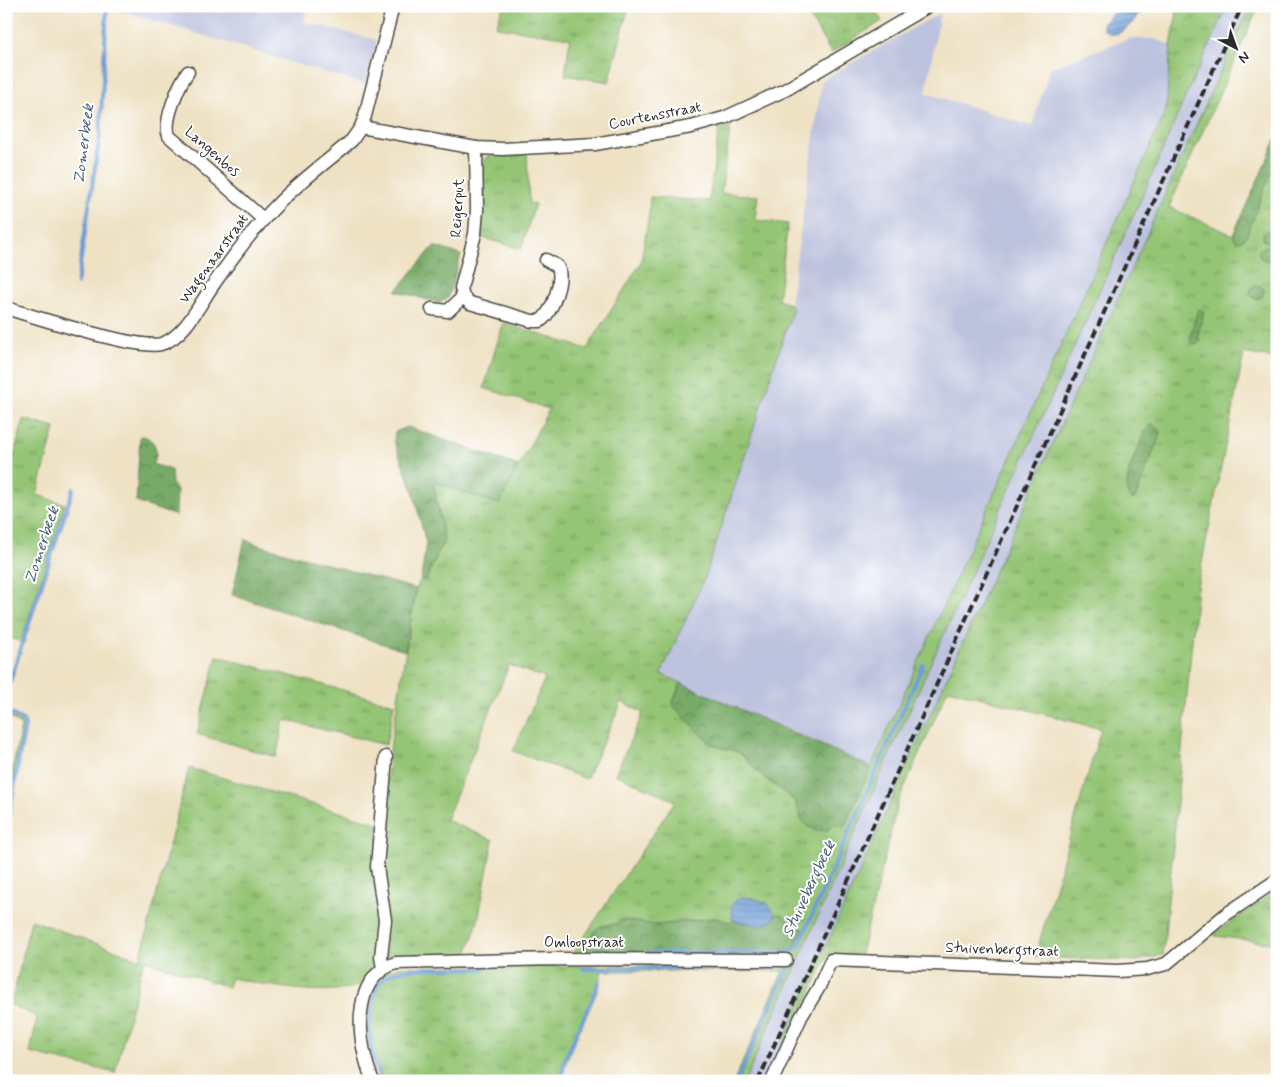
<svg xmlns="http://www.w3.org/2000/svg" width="1283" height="1087" font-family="Mynerve,sans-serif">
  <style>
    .industrial { fill: #bdc3de }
    .grass { fill: url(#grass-tufts); stroke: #607850 }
    .forest { fill: url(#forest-crowns); stroke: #516a48 }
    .water { fill: url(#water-rules); stroke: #4c6480 }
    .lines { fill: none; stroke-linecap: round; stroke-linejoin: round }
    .stream { stroke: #6c9cd5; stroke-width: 4 }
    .minor-casing { stroke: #484642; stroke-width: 15 }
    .minor { stroke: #fff; stroke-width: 12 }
    .rail { stroke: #2b2b2b; stroke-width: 4; stroke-dasharray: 8 4; stroke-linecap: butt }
    .labels { text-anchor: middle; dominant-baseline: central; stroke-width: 4; stroke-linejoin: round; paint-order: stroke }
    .street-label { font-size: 15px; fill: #2b2b2b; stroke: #fff }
    .water-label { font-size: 16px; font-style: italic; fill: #485e77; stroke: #fff }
  </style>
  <defs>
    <pattern id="grass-tufts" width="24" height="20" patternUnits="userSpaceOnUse" patternTransform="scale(1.25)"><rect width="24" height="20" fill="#94c575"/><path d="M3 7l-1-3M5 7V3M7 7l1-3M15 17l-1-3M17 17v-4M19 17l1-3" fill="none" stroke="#79a060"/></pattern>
    <pattern id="forest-crowns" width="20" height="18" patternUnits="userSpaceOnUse" patternTransform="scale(1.25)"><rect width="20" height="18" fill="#7a6"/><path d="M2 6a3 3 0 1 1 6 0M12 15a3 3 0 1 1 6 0" fill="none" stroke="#628b54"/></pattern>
    <pattern id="water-rules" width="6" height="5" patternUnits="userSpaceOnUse" patternTransform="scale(1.25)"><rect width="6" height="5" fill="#6c9cd5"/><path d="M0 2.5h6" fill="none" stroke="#597fad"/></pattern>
  </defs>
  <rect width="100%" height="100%" fill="#fff"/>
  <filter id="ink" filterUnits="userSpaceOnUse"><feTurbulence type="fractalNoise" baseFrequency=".02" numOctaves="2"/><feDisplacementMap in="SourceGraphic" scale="10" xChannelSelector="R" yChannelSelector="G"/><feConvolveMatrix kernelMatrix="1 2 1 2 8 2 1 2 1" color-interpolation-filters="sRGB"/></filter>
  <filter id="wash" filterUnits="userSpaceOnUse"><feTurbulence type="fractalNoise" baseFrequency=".0096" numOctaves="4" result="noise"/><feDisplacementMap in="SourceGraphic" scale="20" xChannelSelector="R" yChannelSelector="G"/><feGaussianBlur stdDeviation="1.12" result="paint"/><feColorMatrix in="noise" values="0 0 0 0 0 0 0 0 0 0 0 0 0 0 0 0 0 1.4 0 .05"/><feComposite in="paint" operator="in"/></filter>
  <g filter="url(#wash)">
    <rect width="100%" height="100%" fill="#efe2c4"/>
    <g class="industrial">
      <polygon points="307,6 304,22 377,40 366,85 109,7"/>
      <polygon points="1222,6 1253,6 766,1081 741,1081"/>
      <polygon points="940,13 926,93 1032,126 1050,68 1130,38 1156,39 1171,46 1166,111 871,767 660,674 705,577 793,308 790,304 822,80"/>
    </g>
    <g class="grass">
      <polygon points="503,6 629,6 609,82 565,75 570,38 496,27"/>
      <polygon points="819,6 873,6 882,21 831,53 807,12"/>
      <path d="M 1178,6 L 1228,6 L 1187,93 L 1150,179 L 882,771 L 745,1081 L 734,1081 L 783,971 L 602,971 L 594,998 L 563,1060 L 560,1079 L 557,1081 L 379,1081 C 368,1053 356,1001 380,976 C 384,972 393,970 398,967 L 786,965 L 803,929 L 790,924 L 777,913 L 775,915 L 767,903 L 748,897 L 732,918 L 734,921 L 728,922 L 716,918 L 658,925 L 623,920 L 615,924 L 601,926 L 585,955 L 572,955 L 675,801 L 615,774 L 643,713 L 622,702 L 586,779 L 513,751 L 545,678 L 509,665 L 446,820 L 493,840 L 478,921 L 467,954 L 391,960 L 386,955 L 380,871 L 383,818 L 391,741 L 416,589 L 421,579 L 426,580 L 444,539 L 433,482 L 499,504 L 549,409 L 484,388 L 503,323 L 587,349 L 641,262 L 649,214 L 650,197 L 709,201 L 719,128 L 731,123 L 721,193 L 758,196 L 755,220 L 788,224 L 778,300 L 790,304 L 793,308 L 705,577 L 661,674 L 681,683 L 673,702 L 674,707 L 709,742 L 718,747 L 739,752 L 763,777 L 795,801 L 802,820 L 807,826 L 827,830 L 835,824 L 844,827 L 1166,111 L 1171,46 Z"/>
      <polygon points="1250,6 1259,6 1169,207 1233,235 1277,138 1277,359 1244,353 1197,587 1163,955 1137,961 1035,957 1101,729 948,689 898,802 861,954 828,955 770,1081 765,1081"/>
      <polygon points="527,153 529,204 535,204 521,249 480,237 483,161 492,154"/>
      <polygon points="24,419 55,428 37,495 65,504 21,642 6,636 6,483"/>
      <polygon points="217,656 394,704 386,745 284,720 276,757 197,734"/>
      <path d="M 189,768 L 377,823 C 379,860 388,921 378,955 C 375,965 370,975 365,983 C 327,999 271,986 231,978 L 228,987 L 144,960 L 115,1073 L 30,1053 L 37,1017 L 11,1005 L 31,920 L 140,959 Z"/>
      <polygon points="1277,890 1277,944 1215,936 1214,934"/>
    </g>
    <g class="forest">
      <polygon points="1277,138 1277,173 1269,177 1246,237 1240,241 1236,241 1233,235"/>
      <polygon points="1273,226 1277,229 1277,239 1272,245 1263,240 1263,235"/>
      <circle cx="1266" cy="253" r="7"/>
      <polygon points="434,246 461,255 448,298 439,303 396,291"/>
      <circle cx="1257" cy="292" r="7"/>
      <polygon points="1198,309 1204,311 1198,335 1200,341 1198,344 1191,343 1190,336"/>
      <path d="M 1152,424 L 1161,432 L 1135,499 L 1131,499 C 1118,486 1140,443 1147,428 Z"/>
      <polygon points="408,427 519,466 499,504 433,482 444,539 426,580 421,579 426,543 413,491 394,441 395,432"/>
      <path d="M 140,436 C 155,436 161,454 152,464 L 171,470 L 172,484 L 177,490 L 176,516 L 136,502 Z"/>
      <polygon points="245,539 256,544 416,589 405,651 232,595"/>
      <polygon points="681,683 871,767 844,827 835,825 827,830 815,830 807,826 802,820 795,801 787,793 763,777 739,752 718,747 709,742 674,707 673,702"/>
      <polygon points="6,711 23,722 26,728 8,811 6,811 6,801 21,726 6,715"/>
      <polygon points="777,913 786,918 790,924 803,929 791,955 585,955 594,931 601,926 615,924 623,920 658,925 716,918 728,922 734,921 762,926 772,921"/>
    </g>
    <g class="water">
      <path d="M 1121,6 L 1144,6 C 1137,17 1125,36 1110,34 L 1103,29 L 1103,23 Z"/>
      <path d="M 742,897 C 755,898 771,901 775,915 L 772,921 L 762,926 L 734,921 C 728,912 732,900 742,897 Z"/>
    </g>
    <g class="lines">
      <g class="stream">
        <polyline points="77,284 100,135 107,6"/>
        <polyline points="6,694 73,489"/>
        <polyline points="6,711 23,720 25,725 6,832"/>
        <polyline points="605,954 788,952 798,947 923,665"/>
        <polyline points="710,968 774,968"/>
        <polyline points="583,969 702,968"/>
        <path d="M 383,1081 C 372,1060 368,1038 371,1014 C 372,1003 374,987 383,979 C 401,963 461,969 484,969"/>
        <path d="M 563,1081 C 558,1061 592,1007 599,982"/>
        <polyline points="737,1081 789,966"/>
      </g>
    </g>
  </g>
  <g filter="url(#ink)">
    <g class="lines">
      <defs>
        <g id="minor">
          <path d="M 188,72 C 179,84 163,121 169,136 L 263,219"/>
          <polyline points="361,127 476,148 503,149 595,144 691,127 724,118 785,90 928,6"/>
          <path d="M 476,148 L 477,210 L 475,234 L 461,288 L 463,297 L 470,303 L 532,321 L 540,321 C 552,314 565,277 557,266 L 546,260"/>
          <path d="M 6,308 C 36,317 137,350 161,344 C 183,338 199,306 211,288 C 231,259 252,230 277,205 C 300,181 327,162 352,140 L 361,127 L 365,116 L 393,6"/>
          <polyline points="432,309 448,311 463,297"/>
          <polyline points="383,968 381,957 385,920 377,867 386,757"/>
          <path d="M 373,1081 C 358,1046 348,978 396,963 L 557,959 L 786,960"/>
          <polyline points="772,1081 801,1017 819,987 831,960 1118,971 1147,969 1166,964 1225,915 1277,880"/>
        </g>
      </defs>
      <use href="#minor" class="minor-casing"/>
      <use href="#minor" class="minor"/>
      <polyline class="rail" points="758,1081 1242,6"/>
    </g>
  </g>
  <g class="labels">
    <g class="street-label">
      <text transform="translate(655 116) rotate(-11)">Courtensstraat</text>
      <text transform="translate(212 152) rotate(41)">Langenbos</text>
      <text transform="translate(458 208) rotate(-87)">Reigerput</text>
      <text transform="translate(214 259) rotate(-54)">Wagenaarstraat</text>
      <text x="584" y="943">Omloopstraat</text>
      <text transform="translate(1002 950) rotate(2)">Stuivenbergstraat</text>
    </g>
    <g class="water-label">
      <text transform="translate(84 144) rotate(-83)">Zomerbeek</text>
      <text transform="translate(42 545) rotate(-72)">Zomerbeek</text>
      <text transform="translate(809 889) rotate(-65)">Stuivebergbeek</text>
    </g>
  </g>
  <rect width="1283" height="1087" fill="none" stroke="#fff" stroke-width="25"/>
  <g transform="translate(1236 48) rotate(139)" stroke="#ffffff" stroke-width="4" paint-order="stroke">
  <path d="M0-4L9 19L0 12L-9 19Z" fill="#2b2b2b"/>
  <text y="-8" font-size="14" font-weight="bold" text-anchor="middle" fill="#2b2b2b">N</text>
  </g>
</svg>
